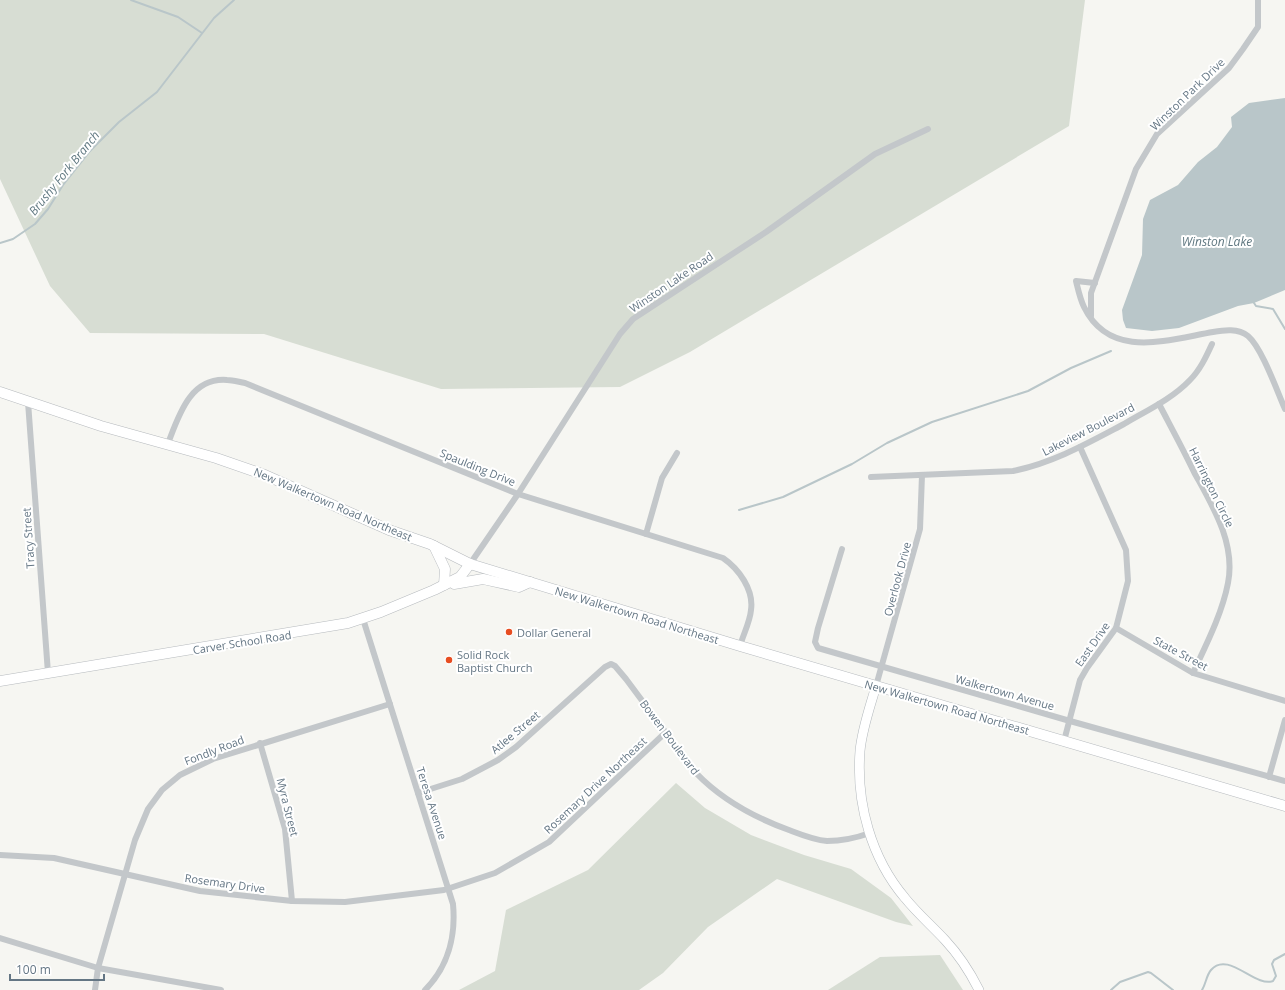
<svg xmlns="http://www.w3.org/2000/svg" width="1285" height="990" font-family="'Open Sans',sans-serif">
  <style>
    .green { fill: #d7ddd3 }
    .water { fill: #b9c6c9 }
    .lines { fill: none; stroke-linecap: round; stroke-linejoin: round }
    .stream { stroke: #b9c6c9; stroke-width: 2 }
    .secondary-casing { stroke: #b3b9bd; stroke-width: 10 }
    .primary-casing { stroke: #b6babe; stroke-width: 11 }
    .street { stroke: #c3c7ca; stroke-width: 6 }
    .secondary { stroke: #fff; stroke-width: 9 }
    .primary { stroke: #fff; stroke-width: 10 }
    .poi-dot { fill: #e74d21; stroke: #fff; stroke-width: 1.5 }
    .labels { text-anchor: middle; dominant-baseline: central; stroke-width: 4; stroke-linejoin: round; paint-order: stroke }
    .street-label { font-size: 11px; fill: #647684; stroke: #fff }
    .poi-label { font-size: 11px; fill: #647684; stroke: #fff; text-anchor: start }
    .water-label { font-size: 12px; font-style: italic; fill: #607881; stroke: #fff }
  </style>
  <rect width="100%" height="100%" fill="#f6f6f2"/>
  <g class="green">
    <polygon points="0,0 1085,0 1069,126 690,352 620,387 441,389 264,334 90,333 50,286 0,179"/>
    <polygon points="676,783 705,808 751,835 804,855 851,869 891,898 913,926 896,922 777,879 708,927 663,973 639,990 459,990 495,971 506,910 588,870"/>
    <polygon points="940,955 963,990 828,990 880,957"/>
  </g>
  <polygon class="water" points="1285,98 1285,290 1254,303 1238,306 1179,328 1152,331 1126,328 1123,320 1122,310 1142,255 1143,219 1150,200 1178,185 1198,162 1217,147 1232,127 1231,117 1249,103"/>
  <g class="lines">
    <g class="stream">
      <polyline points="131,0 178,17 202,33"/>
      <polyline points="0,243 13,239 35,224 48,209 63,185 90,151 119,122 157,92 214,18 234,0"/>
      <polyline points="1254,303 1256,306 1273,309 1285,329"/>
      <polyline points="739,510 783,497 852,464 887,443 932,422 1028,391 1071,368 1111,351"/>
      <polyline points="1111,990 1120,982 1148,972 1151,973 1173,990"/>
      <path d="M 1202,990 C 1206,984 1206,976 1211,970 C 1228,950 1255,988 1273,981 L 1276,976 L 1272,964 L 1274,960 L 1285,954"/>
    </g>
    <defs>
      <path id="secondary" d="M 876,686 C 870,707 862,729 860,751 C 856,803 871,858 905,898 C 917,913 932,926 945,940 C 959,955 970,972 979,990"/>
      <g id="primary">
        <polyline points="0,392 101,426 216,458 265,475 389,530 430,544 470,564 740,646 1285,806"/>
        <polyline points="434,546 445,569 444,585"/>
        <polyline points="454,584 483,579 519,587 530,582"/>
        <polyline points="0,681 348,623 381,612 434,590 460,577 470,564"/>
      </g>
    </defs>
    <use href="#secondary" class="secondary-casing"/>
    <use href="#primary" class="primary-casing"/>
    <g class="street">
      <path d="M 1095,283 L 1076,281 C 1078,289 1080,299 1084,307 C 1110,360 1167,340 1213,332 C 1224,330 1238,328 1248,336 C 1262,348 1277,391 1285,409"/>
      <polyline points="1091,316 1091,293 1136,169 1157,134 1229,68 1243,49 1258,27 1258,0"/>
      <polyline points="28,402 48,673"/>
      <path d="M 1159,404 C 1171,427 1183,449 1194,472 C 1212,505 1236,543 1228,583 C 1222,614 1206,645 1193,673"/>
      <path d="M 167,446 C 178,418 189,377 227,380 C 233,380 239,382 245,383 L 518,494 L 723,558 C 739,569 754,590 751,610 C 750,622 743,635 740,646"/>
      <path d="M 871,477 L 1013,471 C 1053,463 1088,443 1124,424 C 1146,411 1172,399 1190,380 C 1200,370 1206,357 1212,344"/>
      <polyline points="646,534 662,478 677,453"/>
      <polyline points="842,549 818,628 815,642 818,648 1070,721 1285,781"/>
      <polyline points="470,564 518,494 620,334 633,319 766,232 875,154 928,129"/>
      <path d="M 363,619 L 453,904 C 456,936 448,967 425,990"/>
      <polyline points="1116,628 1193,673 1285,701"/>
      <polyline points="876,686 920,529 922,475"/>
      <polyline points="1064,741 1080,680 1087,668 1116,628 1128,581 1126,550 1080,447"/>
      <polyline points="260,743 285,829 292,901"/>
      <polyline points="1269,777 1285,720"/>
      <path d="M 418,793 L 462,779 L 498,760 L 516,747 L 605,667 L 611,664 L 615,666 L 626,679 L 696,773 C 722,800 753,817 789,830 C 802,835 814,840 827,841 C 842,841 856,838 870,833"/>
      <polyline points="0,855 54,858 200,891 292,901 345,902 444,890 495,873 549,842 665,733"/>
      <polyline points="0,938 98,968 221,990"/>
      <polyline points="95,990 98,968 135,840 148,809 162,790 180,775 213,759 390,704"/>
    </g>
    <use href="#secondary" class="secondary"/>
    <use href="#primary" class="primary"/>
  </g>
  <g class="poi-dot">
    <circle cx="509" cy="632" r="4"/>
    <circle cx="449" cy="660" r="4"/>
  </g>
  <g class="labels">
    <g class="street-label">
      <text transform="translate(1187 94) rotate(-44)">Winston Park Drive</text>
      <text transform="translate(671 282) rotate(-34)">Winston Lake Road</text>
      <text transform="translate(1088 429) rotate(-27)">Lakeview Boulevard</text>
      <text transform="translate(478 467) rotate(22)">Spaulding Drive</text>
      <text transform="translate(1212 487) rotate(64)">Harrington Circle</text>
      <text transform="translate(333 504) rotate(23)">New Walkertown Road Northeast</text>
      <text transform="translate(28 538) rotate(-94)">Tracy Street</text>
      <text transform="translate(897 579) rotate(-75)">Overlook Drive</text>
      <text transform="translate(637 615) rotate(17)">New Walkertown Road Northeast</text>
      <text transform="translate(242 642) rotate(-9)">Carver School Road</text>
      <text transform="translate(1092 644) rotate(-55)">East Drive</text>
      <text transform="translate(1181 653) rotate(28)">State Street</text>
      <text transform="translate(1005 692) rotate(16)">Walkertown Avenue</text>
      <text transform="translate(947 707) rotate(16)">New Walkertown Road Northeast</text>
      <text transform="translate(515 732) rotate(-40)">Atlee Street</text>
      <text transform="translate(670 737) rotate(53)">Bowen Boulevard</text>
      <text transform="translate(214 750) rotate(-21)">Fondly Road</text>
      <text transform="translate(595 785) rotate(-43)">Rosemary Drive Northeast</text>
      <text transform="translate(432 803) rotate(72)">Teresa Avenue</text>
      <text transform="translate(288 807) rotate(76)">Myra Street</text>
      <text transform="translate(225 883) rotate(8)">Rosemary Drive</text>
    </g>
    <g class="poi-label">
      <text x="517" y="632">Dollar General</text>
      <text x="457" y="654">Solid Rock<tspan x="457" dy="13">Baptist Church</tspan></text>
    </g>
    <g class="water-label">
      <text transform="translate(64 173) rotate(-51)">Brushy Fork Branch</text>
      <text x="1217" y="241">Winston Lake</text>
    </g>
  </g>
  <path d="M10 974v6h94v-6" fill="none" stroke="#647684" stroke-width="2"/>
  <text x="16" y="974" font-size="12" fill="#647684" stroke="#ffffff" stroke-width="3" paint-order="stroke">100 m</text>
</svg>
